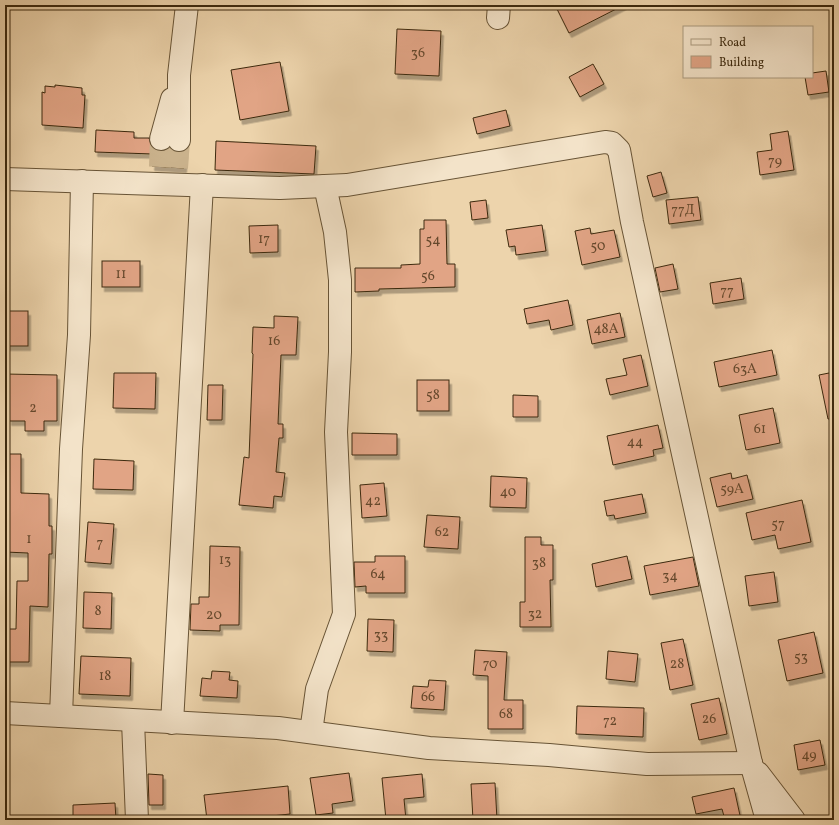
<svg xmlns="http://www.w3.org/2000/svg" width="839" height="825" font-family="Vollkorn,serif">
  <style>
    .building { fill: #e1a485; stroke: #3c290e; filter: url(#shadow) }
    .lines { fill: none; stroke-linecap: round; stroke-linejoin: round }
    .minor-tunnel { stroke: #cab28c; stroke-width: 22; stroke-dasharray: 22 11; stroke-linecap: butt }
    .minor-casing { stroke: #685436; stroke-width: 24 }
    .minor { stroke: #f3e3c9; stroke-width: 22 }
    .labels { text-anchor: middle; dominant-baseline: central; stroke-width: 3; stroke-linejoin: round; paint-order: stroke }
    .number-label { font-size: 14px; fill: #65482c }
  </style>
  <defs>
    <filter id="shadow"><feDropShadow dx="2.5" dy="4.5" stdDeviation="0" flood-color="#0004"/></filter>
  </defs>
  <rect width="100%" height="100%" fill="#edd4ac"/>
  <filter id="stains"><feTurbulence type="fractalNoise" baseFrequency=".005" numOctaves="4"/><feColorMatrix values="0 0 0 0 .2 0 0 0 0 .09 0 0 0 0 .02 0 0 0 .5 -.17"/></filter>
  <radialGradient id="worn" r=".72"><stop offset=".6" stop-color="#630" stop-opacity="0"/><stop offset="1" stop-color="#630" stop-opacity=".3"/></radialGradient>
  <g class="building">
    <polygon points="555,5 624,5 569,33"/>
    <polygon points="397,29 441,31 439,76 395,74"/>
    <polygon points="280,62 289,111 240,120 231,70"/>
    <polygon points="593,64 604,84 580,97 569,77"/>
    <polygon points="826,71 829,92 808,95 805,77 812,77 812,73"/>
    <polygon points="55,85 82,88 82,95 85,95 83,128 42,125 42,92 45,93 45,86 55,87"/>
    <polygon points="506,110 510,126 477,134 473,118"/>
    <polygon points="96,130 134,132 134,138 149,138 152,147 157,151 164,151 170,148 179,152 185,151 184,168 152,166 153,154 95,152"/>
    <polygon points="788,131 794,170 760,175 757,152 772,150 770,134"/>
    <polygon points="216,141 316,146 314,174 215,170"/>
    <polygon points="661,172 667,193 653,197 647,176"/>
    <polygon points="698,197 701,220 669,224 666,200"/>
    <polygon points="486,200 488,218 472,220 470,202"/>
    <polygon points="424,220 446,220 447,264 455,264 455,287 379,289 379,291 355,292 355,268 401,268 401,265 420,264 420,229 424,229"/>
    <polygon points="278,225 278,252 250,253 249,226"/>
    <polygon points="542,225 546,251 516,255 515,246 509,247 506,230"/>
    <polygon points="590,228 591,234 614,230 620,257 582,265 575,231"/>
    <rect x="102" y="261" width="38" height="26"/>
    <polygon points="673,264 678,289 660,292 655,268"/>
    <polygon points="741,278 744,299 713,304 710,283"/>
    <polygon points="568,300 573,325 551,330 549,320 527,324 524,309"/>
    <rect x="5" y="311" width="23" height="35"/>
    <polygon points="620,313 625,337 592,344 587,320"/>
    <polygon points="274,316 298,317 296,355 281,355 278,424 283,424 283,438 279,438 276,472 285,473 282,497 274,496 273,508 239,505 244,457 249,458 253,354 252,353 253,327 274,328"/>
    <polygon points="772,350 777,375 719,387 714,362"/>
    <polygon points="641,355 648,386 610,395 606,379 627,375 623,359"/>
    <polygon points="834,372 834,419 828,419 819,375"/>
    <polygon points="114,373 156,373 155,409 113,408"/>
    <polygon points="5,374 57,375 57,421 44,421 44,431 25,431 25,421 9,421 9,394 5,394"/>
    <rect x="417" y="380" width="32" height="31"/>
    <polygon points="208,385 223,385 222,420 207,420"/>
    <polygon points="513,395 538,396 538,417 513,417"/>
    <polygon points="773,408 780,443 746,450 739,415"/>
    <polygon points="658,425 663,448 653,450 654,456 613,465 607,436"/>
    <polygon points="352,433 397,434 397,455 352,455"/>
    <polygon points="5,454 21,454 21,493 49,494 49,526 52,526 52,554 49,554 48,607 30,606 29,662 5,662 5,629 16,629 17,581 28,581 28,553 5,552"/>
    <polygon points="94,459 134,461 133,490 93,489"/>
    <polygon points="731,473 732,479 747,475 753,499 717,507 710,478"/>
    <polygon points="491,476 527,478 526,508 490,507"/>
    <polygon points="384,483 387,516 362,518 360,485"/>
    <polygon points="642,494 646,513 615,519 614,515 607,516 604,501"/>
    <polygon points="802,500 811,542 778,549 775,535 752,540 746,513"/>
    <polygon points="427,515 460,517 458,549 424,547"/>
    <polygon points="88,522 114,524 111,564 85,562"/>
    <polygon points="525,537 541,537 541,545 553,545 553,580 550,580 551,627 520,627 520,602 525,602"/>
    <polygon points="210,546 240,547 239,625 220,625 220,631 190,630 191,604 199,604 199,597 209,597"/>
    <polygon points="375,556 405,556 405,593 366,593 366,586 355,587 354,562 375,562"/>
    <polygon points="627,556 632,579 596,587 592,564"/>
    <polygon points="693,557 699,586 650,595 644,566"/>
    <polygon points="774,572 778,602 749,606 745,576"/>
    <polygon points="84,592 112,593 111,629 83,628"/>
    <polygon points="368,619 394,620 393,652 367,651"/>
    <polygon points="814,632 823,673 787,681 778,640"/>
    <polygon points="683,639 693,685 670,690 661,643"/>
    <polygon points="475,650 507,652 504,700 523,700 523,729 488,729 488,676 473,675"/>
    <polygon points="608,651 638,654 635,682 606,679"/>
    <polygon points="81,656 131,658 130,696 79,694"/>
    <polygon points="212,671 230,672 229,680 238,681 237,698 200,696 202,678 211,679"/>
    <polygon points="429,680 446,681 444,710 411,708 413,686 428,687"/>
    <polygon points="719,698 727,734 699,740 691,704"/>
    <polygon points="577,706 644,708 643,737 576,734"/>
    <polygon points="820,740 825,765 798,770 794,745"/>
    <polygon points="349,773 353,801 332,804 333,813 316,815 310,778"/>
    <polygon points="148,774 163,775 163,805 149,805"/>
    <polygon points="422,774 424,797 404,799 406,820 386,820 382,778"/>
    <polygon points="495,783 497,820 473,820 471,784"/>
    <polygon points="288,786 290,814 235,820 207,820 204,795"/>
    <polygon points="734,788 741,820 725,820 722,809 696,814 692,797"/>
    <polygon points="115,803 116,820 73,820 73,805"/>
  </g>
  <g class="lines">
    <g class="minor-tunnel">
      <polyline points="160,167 161,139"/>
      <polyline points="177,168 179,140"/>
    </g>
    <defs>
      <g id="minor">
        <polyline points="498,18 499,5"/>
        <polyline points="161,139 172,99"/>
        <polyline points="179,140 179,75 187,5"/>
        <polyline points="5,179 280,188 347,185 605,142 612,143 619,150 632,222 751,763 767,820"/>
        <polyline points="5,713 278,728 429,748 549,755 647,764 751,763"/>
        <polyline points="61,716 71,449 79,335 82,181"/>
        <polyline points="133,721 137,820"/>
        <polyline points="172,723 202,185"/>
        <polyline points="311,732 317,689 344,614 336,432 340,352 340,280 335,232 325,186"/>
        <polyline points="758,773 794,820"/>
      </g>
    </defs>
    <use href="#minor" class="minor-casing"/>
    <use href="#minor" class="minor"/>
  </g>
  <g class="labels">
    <g class="number-label">
      <text x="418" y="53">36</text>
      <text x="775" y="161">79</text>
      <text x="683" y="210">77Д</text>
      <text x="264" y="239">17</text>
      <text x="433" y="240">54</text>
      <text x="598" y="246">50</text>
      <text x="121" y="274">11</text>
      <text x="428" y="276">56</text>
      <text x="727" y="291">77</text>
      <text x="606" y="329">48А</text>
      <text x="274" y="341">16</text>
      <text x="745" y="369">63А</text>
      <text x="433" y="395">58</text>
      <text x="33" y="408">2</text>
      <text x="760" y="429">61</text>
      <text x="635" y="442">44</text>
      <text x="732" y="489">59А</text>
      <text x="508" y="492">40</text>
      <text x="373" y="501">42</text>
      <text x="778" y="524">57</text>
      <text x="442" y="532">62</text>
      <text x="29" y="539">1</text>
      <text x="100" y="543">7</text>
      <text x="225" y="560">13</text>
      <text x="539" y="563">38</text>
      <text x="378" y="574">64</text>
      <text x="670" y="576">34</text>
      <text x="98" y="611">8</text>
      <text x="535" y="614">32</text>
      <text x="214" y="615">20</text>
      <text x="381" y="635">33</text>
      <text x="801" y="657">53</text>
      <text x="490" y="664">70</text>
      <text x="677" y="664">28</text>
      <text x="105" y="676">18</text>
      <text x="428" y="697">66</text>
      <text x="506" y="714">68</text>
      <text x="709" y="719">26</text>
      <text x="610" y="721">72</text>
      <text x="809" y="755">49</text>
    </g>
  </g>
  <rect width="839" height="825" fill="none" stroke="#edd4ac" stroke-width="20"/>
  <rect x="6" y="6" width="827" height="813" fill="none" stroke="#3c290e" stroke-width="2"/>
  <rect x="10" y="10" width="819" height="805" fill="none" stroke="#3c290e"/>
  <rect x="683" y="26" width="130" height="52" fill="#f3e3c9" stroke="#aa997e"/>
  <rect x="691" y="39" width="20" height="6" fill="#f3e3c9" stroke="#aa997e"/>
  <text x="719" y="46" font-size="12" fill="#3c290e">Road</text>
  <rect x="691" y="56" width="20" height="12" fill="#e1a485" stroke="#aa997e"/>
  <text x="719" y="66" font-size="12" fill="#3c290e">Building</text>
  <rect width="100%" height="100%" filter="url(#stains)"/>
  <rect width="100%" height="100%" fill="url(#worn)"/>
</svg>
